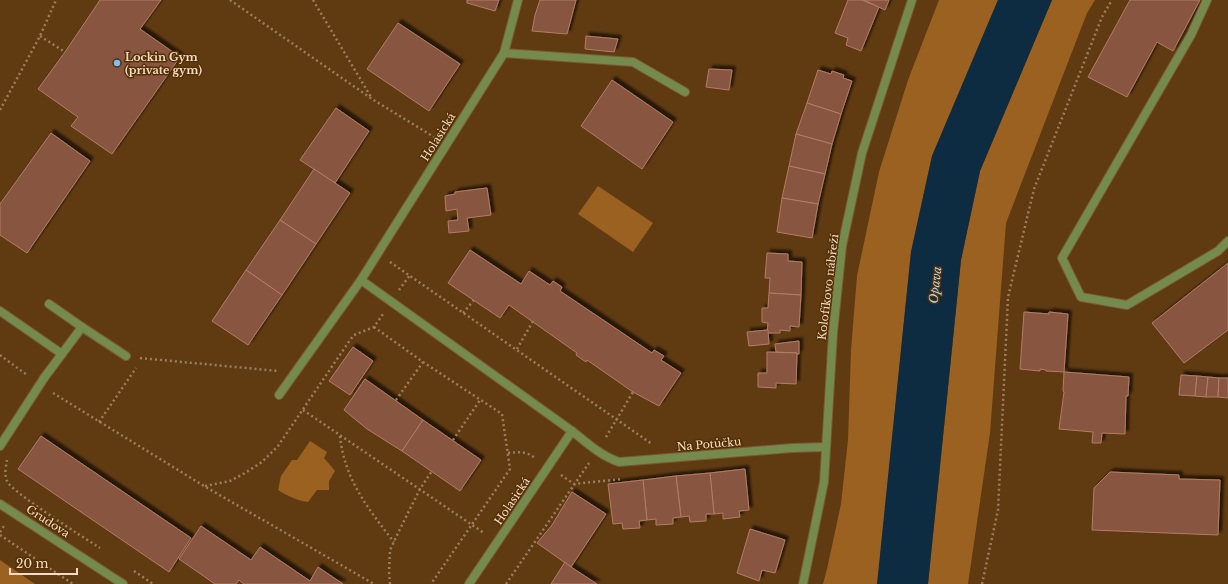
<svg xmlns="http://www.w3.org/2000/svg" width="1228" height="584" font-family="'Libre Baskerville',serif">
  <style>
    .green { fill: #9b6120 }
    .water { fill: #0d2b41 }
    .building { fill: #88553f; stroke: #b27d65; filter: url(#shadow) }
    .lines { fill: none; stroke-linecap: round; stroke-linejoin: round }
    .service-casing { stroke: #7b5833; stroke-width: 10 }
    .minor-casing { stroke: #7b5833; stroke-width: 10 }
    .path { stroke: #9d7e5e; stroke-width: 2.5; stroke-dasharray: 2 3; stroke-linecap: butt }
    .service { stroke: #758a4d; stroke-width: 8 }
    .minor { stroke: #758a4d; stroke-width: 8 }
    .poi-dot { fill: #79bff8; stroke: #553004; stroke-width: 1.5 }
    .labels { text-anchor: middle; dominant-baseline: central; stroke-width: 3; stroke-linejoin: round; paint-order: stroke }
    .poi-label { font-size: 11px; font-weight: bold; fill: #f4ddc8; stroke: #553004; text-anchor: start }
    .street-label { font-size: 11px; fill: #f4ddc8; stroke: #553004 }
    .water-label { font-size: 12px; font-style: italic; fill: #add8fb; stroke: #553004 }
  </style>
  <defs>
    <filter id="shadow"><feDropShadow dx="3.5" dy="-3.5" stdDeviation="1" flood-color="#0009"/></filter>
  </defs>
  <rect width="100%" height="100%" fill="#603b12"/>
  <g class="green">
    <polygon points="939,0 998,0 932,156 911,252 878,580 877,584 823,584 827,569 841,504 848,440 851,350 857,276 879,172 908,80"/>
    <polygon points="1052,0 1095,0 1087,13 1006,223 990,433 968,584 928,584 961,260 980,171"/>
    <polygon points="598,186 653,223 633,252 578,214"/>
    <path d="M 310,441 L 327,452 L 324,458 L 335,471 L 329,481 L 329,490 L 317,490 L 308,502 C 296,500 288,496 278,490 L 281,476 L 292,460 L 297,460 Z"/>
    <polygon points="0,560 35,584 0,584"/>
  </g>
  <polygon class="water" points="998,0 1052,0 980,171 961,260 928,584 877,584 911,252 932,156"/>
  <g class="building">
    <polygon points="100,0 161,0 140,29 180,57 112,154 71,126 78,117 38,89 65,52"/>
    <polygon points="467,0 499,0 495,11 467,3"/>
    <polygon points="540,0 576,0 567,34 532,31 535,15"/>
    <polygon points="848,0 862,0 879,7 861,51 846,45 848,38 835,33"/>
    <polygon points="864,0 889,0 885,10"/>
    <polygon points="1130,0 1200,0 1173,51 1157,42 1127,97 1088,77"/>
    <polygon points="398,23 460,64 429,111 367,69"/>
    <polygon points="586,36 618,39 614,52 585,49"/>
    <polygon points="709,69 732,70 729,90 706,87"/>
    <polygon points="818,70 831,74 832,71 844,75 843,78 852,81 841,114 807,103"/>
    <polygon points="612,80 673,122 642,169 581,126"/>
    <polygon points="807,103 841,114 832,144 796,134"/>
    <polygon points="336,108 369,131 335,183 300,160"/>
    <polygon points="51,133 90,161 27,253 0,235 0,204"/>
    <polygon points="796,134 832,144 825,174 789,166"/>
    <polygon points="789,166 825,174 818,204 782,198"/>
    <polygon points="314,169 350,193 316,244 280,220"/>
    <polygon points="487,188 491,215 467,218 469,231 449,233 448,221 458,220 457,209 446,211 445,196 455,194 455,192"/>
    <polygon points="782,198 818,204 812,238 777,232"/>
    <polygon points="280,220 316,244 282,295 246,270"/>
    <polygon points="470,250 521,284 529,271 550,285 553,281 562,287 560,291 652,353 654,350 664,356 661,360 681,373 659,406 633,392 587,360 586,362 576,355 577,353 509,305 500,318 448,283"/>
    <polygon points="767,253 788,254 788,261 802,262 801,295 769,293 770,278 765,278"/>
    <polygon points="1228,263 1228,330 1184,363 1152,323"/>
    <polygon points="246,270 282,295 248,345 212,321"/>
    <polygon points="769,293 801,295 799,327 790,326 790,331 780,330 780,333 767,333 768,323 762,322 762,308 768,308"/>
    <polygon points="1024,312 1049,314 1049,312 1068,314 1064,372 1046,371 1046,370 1040,369 1040,371 1020,369"/>
    <polygon points="768,330 769,344 749,346 747,332"/>
    <polygon points="799,341 799,354 797,354 797,353 776,352 775,344"/>
    <polygon points="353,347 373,361 350,395 329,381"/>
    <polygon points="767,352 797,353 796,384 776,383 776,388 758,387 758,373 767,373"/>
    <polygon points="1064,372 1129,377 1128,396 1126,396 1125,434 1102,433 1101,443 1092,443 1093,432 1059,429 1064,392 1063,391"/>
    <polygon points="1181,375 1197,376 1195,396 1179,395"/>
    <polygon points="1197,376 1208,377 1206,397 1195,396"/>
    <polygon points="1208,377 1219,378 1218,397 1206,397"/>
    <polygon points="1219,378 1228,378 1228,398 1218,397"/>
    <polygon points="365,379 423,420 402,451 367,429 344,410"/>
    <polygon points="423,420 481,460 460,491 402,451"/>
    <polygon points="41,436 191,538 169,572 18,469"/>
    <polygon points="745,469 749,510 739,511 740,517 723,519 723,513 714,514 710,473"/>
    <polygon points="1110,472 1179,475 1179,479 1220,480 1218,535 1092,530 1094,488"/>
    <polygon points="710,473 714,514 706,514 706,521 690,522 689,516 681,517 676,476"/>
    <polygon points="676,476 681,517 673,518 673,524 656,525 656,519 647,520 643,480"/>
    <polygon points="643,480 647,520 639,521 640,528 623,529 622,523 613,524 608,484"/>
    <polygon points="572,492 606,514 571,567 537,543 552,525"/>
    <polygon points="201,526 251,560 260,547 310,581 318,567 343,584 244,584 239,580 236,584 215,584 179,559"/>
    <polygon points="750,529 785,540 775,573 762,570 759,581 737,573"/>
    <polygon points="565,562 571,567 597,584 551,584"/>
  </g>
  <g class="lines">
    <defs>
      <g id="service">
        <polyline points="1207,0 1191,35 1062,258 1081,297 1127,305 1218,251 1228,241"/>
        <polyline points="504,53 633,62 685,92"/>
        <polyline points="49,304 82,327"/>
        <polyline points="0,311 62,354"/>
        <polyline points="44,378 82,327 126,356"/>
      </g>
      <g id="minor">
        <path d="M 361,280 L 572,431 C 587,443 601,456 619,462 L 792,448 L 826,447"/>
        <polyline points="279,395 361,280 504,53 518,0"/>
        <polyline points="0,446 44,378"/>
        <polyline points="0,504 123,584"/>
        <polyline points="469,584 572,431"/>
        <polyline points="803,584 824,482 833,333 842,246 862,153 912,0"/>
      </g>
    </defs>
    <use href="#service" class="service-casing"/>
    <use href="#minor" class="minor-casing"/>
    <g class="path">
      <polyline points="230,0 372,99 434,137"/>
      <polyline points="313,0 371,97"/>
      <polyline points="40,36 65,52"/>
      <polyline points="0,110 40,36 56,0"/>
      <polyline points="390,262 652,444"/>
      <polyline points="399,290 410,275"/>
      <polyline points="463,313 474,300"/>
      <polyline points="374,327 423,362 502,414 510,469 431,584"/>
      <polyline points="517,349 533,321"/>
      <polyline points="0,355 27,375"/>
      <polyline points="140,358 278,371"/>
      <polyline points="53,393 204,486 374,584"/>
      <polyline points="396,400 423,362"/>
      <polyline points="303,410 484,533"/>
      <polyline points="99,422 136,368"/>
      <path d="M 340,436 C 344,478 368,509 394,542"/>
      <polyline points="606,437 633,392"/>
      <polyline points="453,440 480,400"/>
      <path d="M 508,453 C 519,452 526,451 535,458"/>
      <path d="M 7,460 C 6,466 4,475 7,481 C 10,491 86,539 100,548"/>
      <polyline points="561,475 574,484 623,479"/>
      <polyline points="205,486 230,481 245,473 262,462 278,446 350,340 354,335 374,327 383,314"/>
      <polyline points="0,532 5,524"/>
      <polyline points="0,535 73,584"/>
      <polyline points="134,571 153,584"/>
      <polyline points="390,584 389,572 390,550 399,531 420,489 432,471"/>
      <polyline points="506,584 589,463"/>
      <polyline points="982,584 998,510 1008,297 1034,189 1102,17 1112,0"/>
    </g>
    <use href="#service" class="service"/>
    <use href="#minor" class="minor"/>
  </g>
  <circle class="poi-dot" cx="117" cy="63" r="4"/>
  <g class="labels">
    <g class="poi-label">
      <text x="125" y="57">Lockin Gym<tspan x="125" dy="13">(private gym)</tspan></text>
    </g>
    <g class="street-label">
      <text transform="translate(438 137) rotate(-58)">Holasická</text>
      <text transform="translate(828 287) rotate(-83)">Kolofíkovo nábřeží</text>
      <text transform="translate(709 444) rotate(-5)">Na Potůčku</text>
      <text transform="translate(512 501) rotate(-56)">Holasická</text>
      <text transform="translate(48 521) rotate(33)">Grudova</text>
    </g>
    <g class="water-label">
      <text transform="translate(935 285) rotate(-84)">Opava</text>
    </g>
  </g>
  <path d="M10 568v6h67v-6" fill="none" stroke="#f4ddc8" stroke-width="2"/>
  <text x="16" y="568" font-size="12" fill="#f4ddc8" stroke="#553004" stroke-width="3" paint-order="stroke">20 m</text>
</svg>
